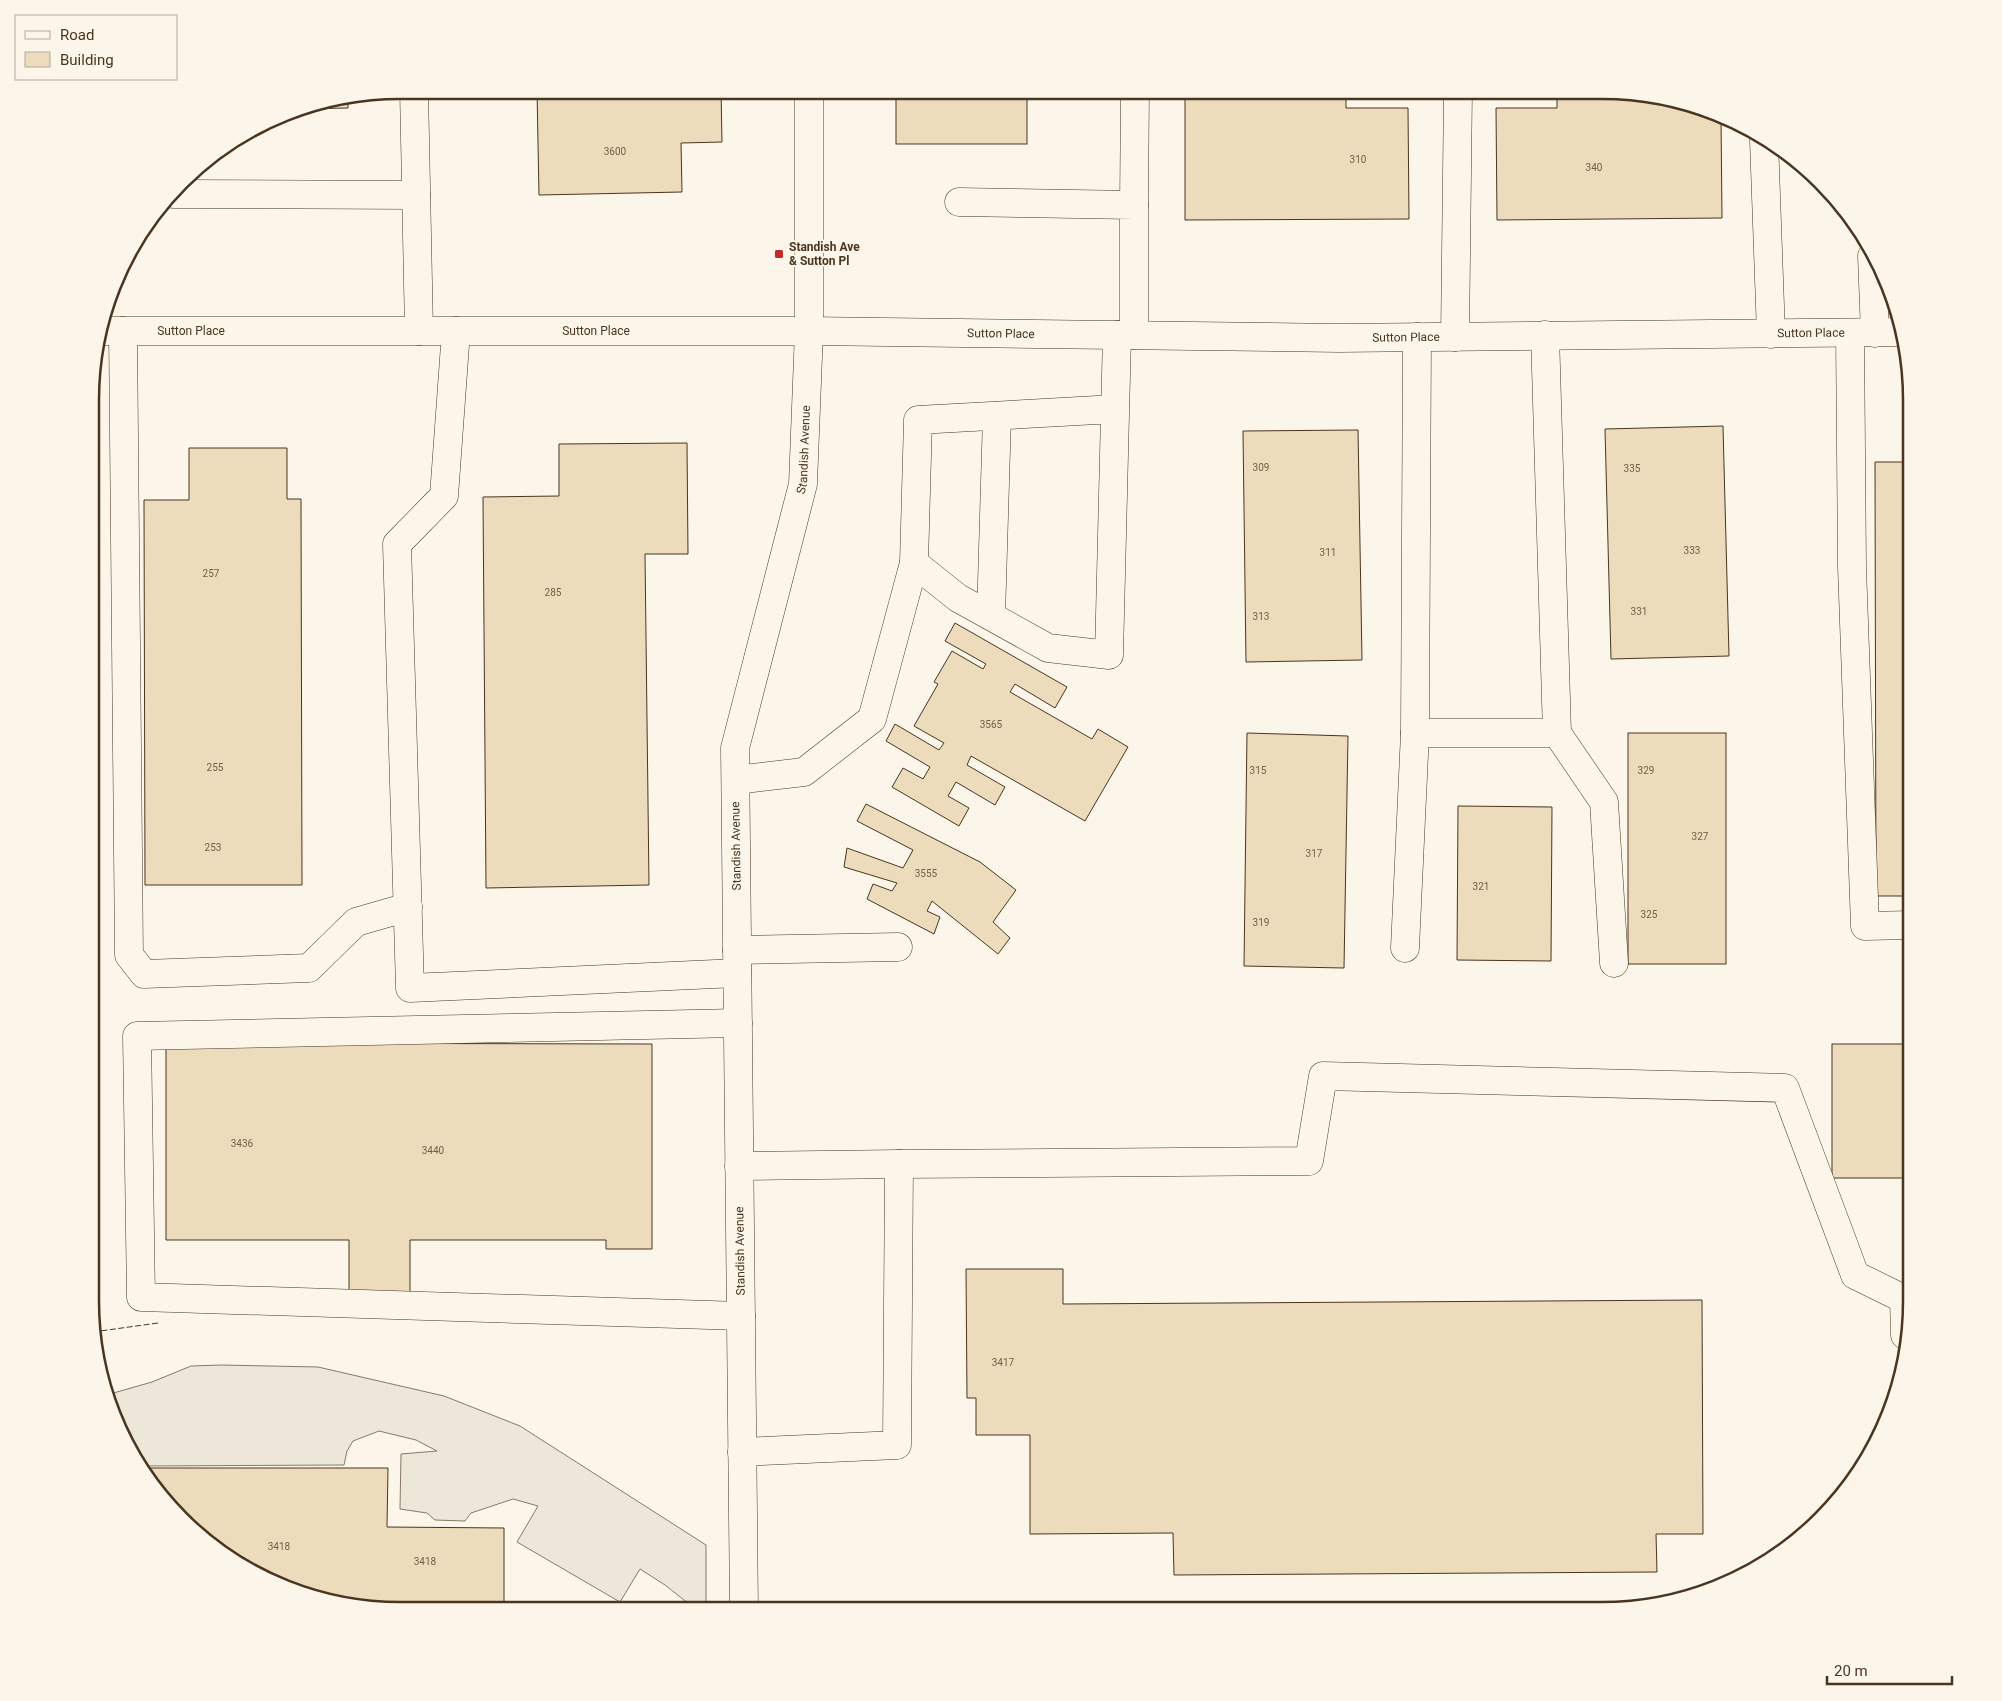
<svg xmlns="http://www.w3.org/2000/svg" width="2002" height="1701" font-family="Roboto,sans-serif">
  <style>
    .parking { fill: #ede7d9; stroke: #887966 }
    .building { fill: #ecdcbc; stroke: #4a3520 }
    .lines { fill: none; stroke-linecap: round; stroke-linejoin: round }
    .minor-casing { stroke: #4a3520; stroke-width: 29 }
    .minor { stroke: #fbf6e9; stroke-width: 28 }
    .fence { stroke: #4a3520; stroke-width: 1; stroke-dasharray: 6 2.5; stroke-linecap: butt }
    .poi-dot { fill: #c62828; stroke: #fbf6e9; stroke-width: 2 }
    .labels { text-anchor: middle; dominant-baseline: central; stroke-width: 4; stroke-linejoin: round; paint-order: stroke }
    .number-label { font-size: 10px; fill: #725f47 }
    .poi-label { font-size: 12px; font-weight: bold; fill: #4a3520; stroke: #fbf6e9; text-anchor: start }
    .street-label { font-size: 12px; fill: #4a3520; stroke: #fbf6e9 }
    .rim { fill: none; stroke: #4a3520; stroke-width: 2.5 }
  </style>
  <rect width="100%" height="100%" fill="#fbf6e9"/>
  <polygon class="parking" points="221,1365 318,1367 444,1396 520,1426 706,1545 706,1611 698,1611 665,1585 640,1569 620,1602 517,1542 538,1506 513,1499 471,1513 465,1521 435,1520 427,1513 400,1509 401,1454 437,1451 416,1440 379,1431 353,1441 347,1451 344,1465 142,1466 122,1438 110,1394 152,1382 191,1366"/>
  <g class="building">
    <polygon points="537,90 721,90 722,142 681,143 682,192 539,195"/>
    <rect x="896" y="90" width="131" height="54"/>
    <polygon points="1185,90 1346,91 1346,108 1408,108 1409,219 1185,220"/>
    <polygon points="1557,91 1623,91 1721,117 1722,218 1497,220 1496,108 1557,108"/>
    <polygon points="348,99 348,108 296,109 300,107"/>
    <polygon points="1723,426 1729,656 1611,659 1605,429"/>
    <polygon points="1358,430 1362,660 1246,662 1243,431"/>
    <polygon points="687,443 688,554 645,554 649,885 486,888 483,497 559,496 559,444"/>
    <polygon points="189,448 287,448 287,499 301,499 302,885 145,885 144,500 189,500"/>
    <polygon points="1875,462 1911,462 1912,896 1876,896"/>
    <polygon points="955,623 1067,687 1055,708 1015,684 1010,692 1092,739 1098,729 1128,747 1085,821 971,756 967,765 1005,787 995,805 956,782 948,796 969,808 959,826 892,787 903,768 923,779 930,767 886,741 895,724 939,750 944,743 914,726 938,684 934,682 952,651 983,669 986,664 945,641"/>
    <polygon points="1247,733 1348,736 1344,968 1244,966"/>
    <rect x="1628" y="733" width="98" height="231"/>
    <polygon points="866,804 980,862 1016,890 993,922 1010,938 998,954 932,901 927,911 940,917 934,934 867,899 873,884 892,891 897,883 844,867 847,848 903,868 913,850 857,821"/>
    <polygon points="1458,806 1552,807 1551,961 1457,960"/>
    <polygon points="166,1043 652,1044 652,1249 606,1249 606,1240 410,1240 410,1299 349,1299 349,1240 166,1240"/>
    <rect x="1832" y="1044" width="80" height="134"/>
    <polygon points="966,1269 1063,1269 1063,1304 1702,1300 1703,1534 1656,1534 1657,1572 1174,1575 1173,1533 1030,1534 1030,1435 976,1435 976,1398 967,1398"/>
    <polygon points="143,1468 388,1468 387,1527 504,1528 504,1608 384,1608 281,1587 180,1520"/>
  </g>
  <g class="lines">
    <defs>
      <g id="minor">
        <polyline points="414,90 419,331"/>
        <polyline points="1764,140 1771,334"/>
        <polyline points="173,194 416,195"/>
        <polyline points="959,202 1134,205 1134,335"/>
        <polyline points="1134,205 1135,90"/>
        <polyline points="1872,256 1875,333"/>
        <path id="s1" d="M 102,331 L 809,331 L 1339,338 L 1900,332"/>
        <polyline points="123,331 129,955 144,974 309,968 356,922 408,907"/>
        <polyline points="456,331 444,496 397,544 410,988 737,973"/>
        <polyline points="1850,333 1852,567 1865,926 1912,925"/>
        <polyline points="1417,337 1415,733 1557,733 1545,335"/>
        <polyline points="1455,337 1458,91"/>
        <polyline points="1115,409 918,420 914,563 958,598 1048,648 1109,655 1117,335"/>
        <polyline points="991,616 997,416"/>
        <polyline points="1557,733 1604,802 1614,963"/>
        <polyline points="736,780 804,772 872,719 914,563"/>
        <polyline points="1405,948 1415,733"/>
        <polyline points="737,950 898,947"/>
        <polyline points="738,1023 137,1036 141,1297 741,1316"/>
        <polyline points="899,1164 1309,1161 1323,1076 1785,1088 1855,1275 1912,1303"/>
        <polyline points="739,1166 899,1164 897,1445 742,1452"/>
        <polyline points="1904,1299 1905,1335"/>
        <path id="s2" d="M 744,1611 L 735,748 L 803,484 L 809,331 L 809,90"/>
      </g>
    </defs>
    <use href="#minor" class="minor-casing"/>
    <use href="#minor" class="minor"/>
    <polyline class="fence" points="93,1332 158,1323"/>
  </g>
  <rect class="poi-dot" x="774" y="249" width="10" height="10" rx="2.5"/>
  <g class="labels">
    <g class="number-label">
      <text x="615" y="151">3600</text>
      <text x="1358" y="159">310</text>
      <text x="1594" y="167">340</text>
      <text x="1261" y="467">309</text>
      <text x="1632" y="468">335</text>
      <text x="1692" y="550">333</text>
      <text x="1328" y="552">311</text>
      <text x="211" y="573">257</text>
      <text x="553" y="592">285</text>
      <text x="1639" y="611">331</text>
      <text x="1261" y="616">313</text>
      <text x="991" y="724">3565</text>
      <text x="215" y="767">255</text>
      <text x="1258" y="770">315</text>
      <text x="1646" y="770">329</text>
      <text x="1700" y="836">327</text>
      <text x="213" y="847">253</text>
      <text x="1314" y="853">317</text>
      <text x="926" y="873">3555</text>
      <text x="1481" y="886">321</text>
      <text x="1649" y="914">325</text>
      <text x="1261" y="922">319</text>
      <text x="242" y="1143">3436</text>
      <text x="433" y="1150">3440</text>
      <text x="1003" y="1362">3417</text>
      <text x="279" y="1546">3418</text>
      <text x="425" y="1561">3418</text>
    </g>
    <g class="poi-label">
      <text x="789" y="247">Standish Ave<tspan x="789" dy="14">&amp; Sutton Pl</tspan></text>
    </g>
    <g class="street-label">
      <text stroke="none"><textPath href="#s1" startOffset="89">Sutton Place</textPath></text>
      <text stroke="none"><textPath href="#s1" startOffset="494">Sutton Place</textPath></text>
      <text stroke="none"><textPath href="#s1" startOffset="899">Sutton Place</textPath></text>
      <text stroke="none"><textPath href="#s1" startOffset="1709">Sutton Place</textPath></text>
      <text stroke="none"><textPath href="#s1" startOffset="1304">Sutton Place</textPath></text>
      <text stroke="none"><textPath href="#s2" startOffset="1170">Standish Avenue</textPath></text>
      <text transform="translate(736 846) rotate(-91)">Standish Avenue</text>
      <text transform="translate(740 1251) rotate(-91)">Standish Avenue</text>
    </g>
  </g>
  <path d="M0 0H2002V1701H0ZM400 99H1602A301 301 0 0 1 1903 400V1301A301 301 0 0 1 1602 1602H400A301 301 0 0 1 99 1301V400A301 301 0 0 1 400 99Z" fill="#fbf6e9" fill-rule="evenodd"/>
  <path class="rim" d="M400 99H1602A301 301 0 0 1 1903 400V1301A301 301 0 0 1 1602 1602H400A301 301 0 0 1 99 1301V400A301 301 0 0 1 400 99Z"/>
  <rect x="15" y="15" width="162" height="65" fill="#fbf6e9" stroke="#b4a999"/>
  <rect x="25" y="31" width="25" height="8" fill="#fbf6e9" stroke="#b4a999"/>
  <text x="60" y="40" font-size="15" fill="#4a3520">Road</text>
  <rect x="25" y="52" width="25" height="15" fill="#ecdcbc" stroke="#b4a999"/>
  <text x="60" y="65" font-size="15" fill="#4a3520">Building</text>
  <path d="M1827 1676v8h125v-8" fill="none" stroke="#4a3520" stroke-width="2.5"/>
  <text x="1834" y="1676" font-size="15" fill="#4a3520" stroke="#fbf6e9" stroke-width="4" paint-order="stroke">20 m</text>
</svg>
